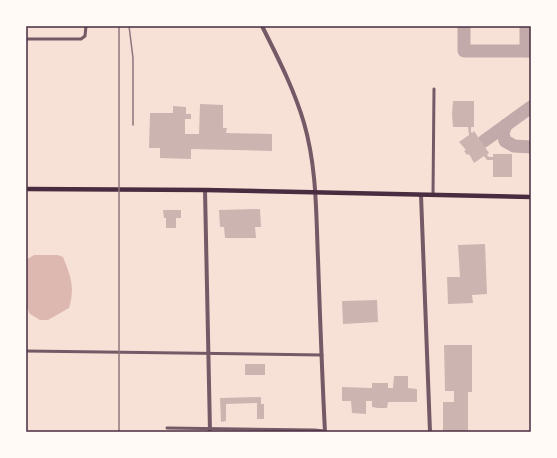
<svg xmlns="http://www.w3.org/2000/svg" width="557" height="458" font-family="'Sofia Sans Condensed',sans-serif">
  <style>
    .water { fill: #dcb8b0 }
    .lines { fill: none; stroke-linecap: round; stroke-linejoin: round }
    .taxiway { stroke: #c3aaaa; stroke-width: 13 }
    .building { fill: #ccb4b1 }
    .minor { stroke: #755966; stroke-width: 3 }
    .tertiary { stroke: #755966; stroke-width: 4 }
    .secondary { stroke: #4a2c40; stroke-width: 4.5 }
    .rail { stroke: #8f747c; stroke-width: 1.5 }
    .neatline { fill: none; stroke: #4a2c40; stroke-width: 1.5 }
  </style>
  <rect width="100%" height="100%" fill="#f7e1d7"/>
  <path class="water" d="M 34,255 L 58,255 L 63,257 C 71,277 75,287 69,308 L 48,320 L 40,320 L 30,314 L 26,306 L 26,260 Z"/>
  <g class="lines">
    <g class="taxiway">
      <polyline points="464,26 464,51 531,51"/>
      <polyline points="526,51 526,26"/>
      <polyline points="506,125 503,133 505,141 514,146 531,147"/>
      <polyline points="484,141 531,107"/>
    </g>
  </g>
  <g class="building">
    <polygon points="453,101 474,101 474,127 471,127 471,132 472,133 474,131 489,153 487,155 489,157 493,157 493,154 512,154 512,177 493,177 493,160 487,160 484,156 474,163 469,154 467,155 464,151 466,150 459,142 469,135 468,127 453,127 452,114"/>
    <polygon points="200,104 223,105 223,128 227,128 226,133 272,134 272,151 191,149 191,159 160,158 160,148 149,148 150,113 173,113 173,106 186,107 186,114 191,114 191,119 185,119 185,134 199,134"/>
    <polygon points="260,209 261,227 255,227 256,238 225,238 224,227 220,227 219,210"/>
    <polygon points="163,210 181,210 181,218 176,218 176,228 166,228 166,218 164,218"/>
    <polygon points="485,244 487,294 472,295 473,303 448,304 447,277 460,277 458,245"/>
    <polygon points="377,300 378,322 343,324 342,301"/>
    <polygon points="444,345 472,345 472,392 468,392 468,432 443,432 443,402 454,402 454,391 445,391"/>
    <rect x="245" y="364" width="20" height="11"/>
    <polygon points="394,376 408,376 408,388 417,389 417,402 388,402 387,408 378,408 372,407 372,401 366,401 366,414 352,413 351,401 342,401 342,387 372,388 372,383 388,383 388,388 393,388"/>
    <polygon points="261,397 261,404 264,404 264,419 257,419 257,403 226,404 226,421 221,422 220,398"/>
  </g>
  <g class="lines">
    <g class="minor">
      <polyline points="26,39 81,39 85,36 86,26"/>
      <polyline points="433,195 434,89"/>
      <polyline points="26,351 322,355"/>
      <polyline points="167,428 314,430 325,431"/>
    </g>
    <g class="tertiary">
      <path d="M 262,26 C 278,58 294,89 304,123 C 317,168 316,214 318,259 C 320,317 322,374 325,432"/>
      <polyline points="205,190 210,432"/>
      <polyline points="421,195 430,432"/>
    </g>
    <polyline class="secondary" points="26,189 205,190 531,197"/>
    <g class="rail">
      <polyline points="119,26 119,432"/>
      <polyline points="129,26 133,58 133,125"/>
    </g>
  </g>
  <rect width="557" height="458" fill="none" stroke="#fffaf5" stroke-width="54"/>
  <rect x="27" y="27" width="503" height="404" class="neatline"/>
</svg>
